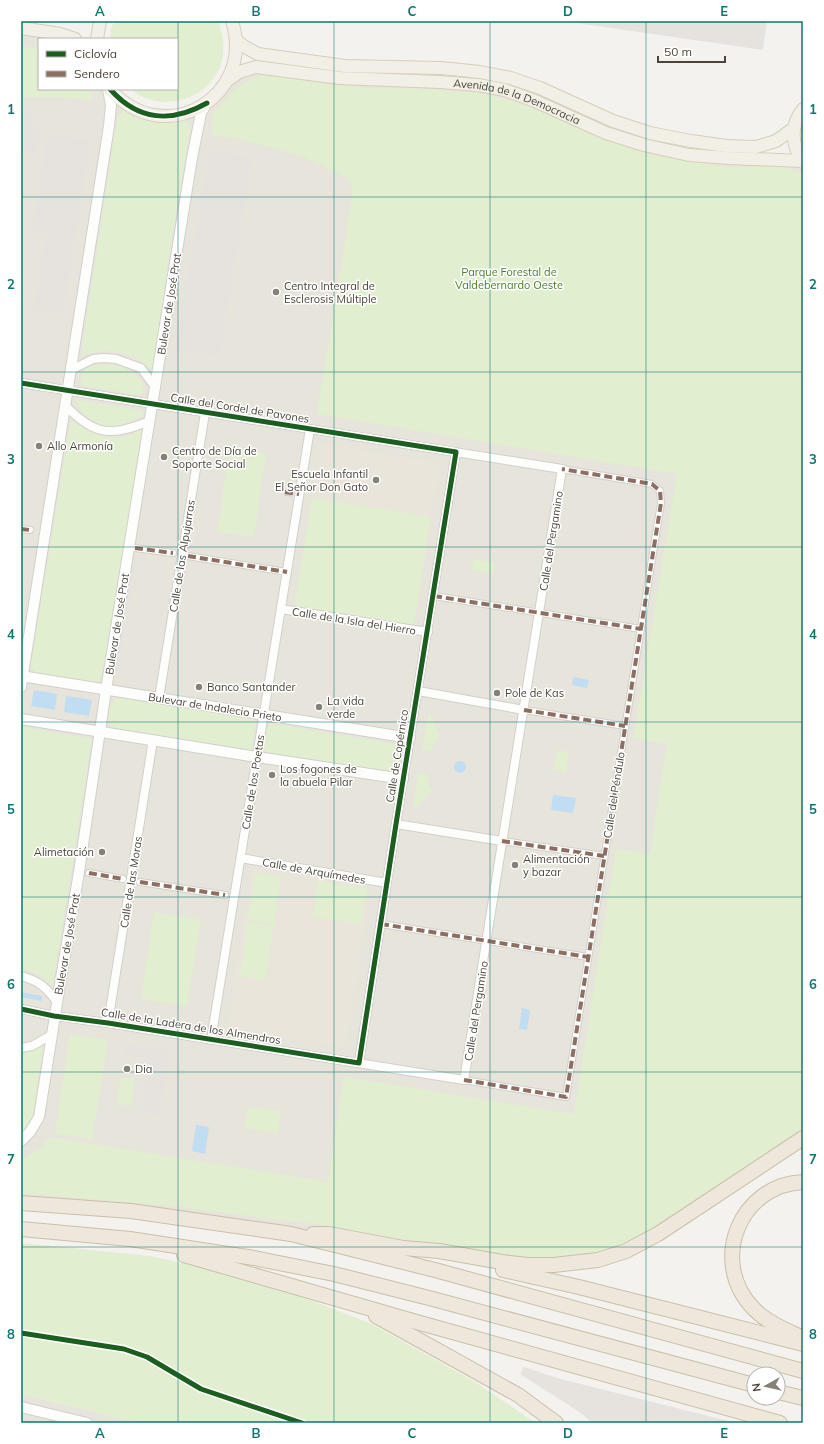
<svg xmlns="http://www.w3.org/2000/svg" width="824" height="1444" font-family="Mulish,sans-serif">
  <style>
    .residential { fill: #e7e4dc }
    .industrial { fill: #e6e2de }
    .education { fill: #eae5da }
    .green { fill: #e1eecf }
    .parking { fill: #e6e3df }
    .water { fill: #c0ddf1 }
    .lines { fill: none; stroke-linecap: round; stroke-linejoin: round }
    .minor-tunnel { stroke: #d2cfca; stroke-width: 8; stroke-dasharray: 8 4; stroke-linecap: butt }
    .pedestrian-casing { stroke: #d2d0cb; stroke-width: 8 }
    .minor-casing { stroke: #d2d0cb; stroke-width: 10 }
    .tertiary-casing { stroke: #d2d0cb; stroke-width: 12 }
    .primary-casing { stroke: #d6cebb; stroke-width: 14 }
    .motorway-casing { stroke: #ccbfa9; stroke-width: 16 }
    .pedestrian { stroke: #fdfdfc; stroke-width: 6 }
    .minor { stroke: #fdfdfc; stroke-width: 8 }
    .tertiary { stroke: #fdfdfc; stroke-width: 10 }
    .primary { stroke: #f2efe6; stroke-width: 12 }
    .motorway { stroke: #ede8db; stroke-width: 14 }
    .quiet { stroke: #8d6e63; stroke-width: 4; stroke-dasharray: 8 4; stroke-linecap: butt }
    .cycleway-casing { stroke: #fff; stroke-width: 8 }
    .cycleway { stroke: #1b5e20; stroke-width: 5 }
    .grid { fill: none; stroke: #0f766e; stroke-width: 1; stroke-opacity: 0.55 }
    .poi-dot { fill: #868178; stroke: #fff; stroke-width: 1.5 }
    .labels { text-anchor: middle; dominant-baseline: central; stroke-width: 3; stroke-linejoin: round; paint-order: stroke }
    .street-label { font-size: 11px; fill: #4b4439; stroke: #fff }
    .park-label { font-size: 11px; fill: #4a7f2a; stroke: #fff }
    .poi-label { font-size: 11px; fill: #4b4439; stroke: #fff; text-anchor: start }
    .neatline { fill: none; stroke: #0f766e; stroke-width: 1.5 }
    .grid-label { font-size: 13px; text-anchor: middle; font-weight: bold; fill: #0f766e }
  </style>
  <rect width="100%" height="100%" fill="#f4f2ee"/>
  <g class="residential">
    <polygon points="21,28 75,39 39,39 39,89 110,89 131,107 178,115 228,80 256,67 479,85 644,145 803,162 803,1138 658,1234 577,1264 21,1203"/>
    <polygon points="21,1394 141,1423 21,1423"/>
  </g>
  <polygon class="industrial" points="524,1367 557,1378 732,1422 731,1423 592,1423 581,1413 520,1374"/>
  <g class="education">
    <polygon points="320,444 440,463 431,517 312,498"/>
    <polygon points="252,867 371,886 346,1047 227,1028"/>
  </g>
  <g class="green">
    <path d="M 115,21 L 218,21 C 223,34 225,46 222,60 C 212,101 160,114 130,89 L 177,89 L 177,39 L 110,39 L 111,28 Z"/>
    <polygon points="21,46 39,49 39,89 91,89 92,101 65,97 21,97"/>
    <path d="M 259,74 L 328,84 L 370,88 L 412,88 L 481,93 L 527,105 L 592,135 L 652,155 L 727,167 L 779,165 L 803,174 L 803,1129 C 769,1151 736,1174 702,1197 C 672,1217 642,1239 607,1250 C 573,1261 536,1260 501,1256 L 321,1225 L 180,1207 L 21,1193 L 21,1160 L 40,1149 L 50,1137 L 328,1182 L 344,1077 L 574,1114 L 616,849 L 650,854 L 667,744 L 633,738 L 677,474 L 317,414 L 353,192 L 351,184 L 347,178 L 302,156 L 235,138 L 211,135 L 214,112 L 232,92 L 251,79 L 259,78 Z"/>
    <path d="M 123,111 L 146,119 L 162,121 L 184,120 L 188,123 L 190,130 L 169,257 L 153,370 C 129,351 111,346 81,356 L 117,119 L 118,115 Z"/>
    <path d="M 94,365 C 101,365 107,364 114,365 C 126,367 148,379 143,393 L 140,395 L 82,386 C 78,373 83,369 94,365 Z"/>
    <path d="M 77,400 L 140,410 L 143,411 L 142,415 C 135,421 128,423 119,425 C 96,429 88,421 76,403 Z"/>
    <path d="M 71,420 C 87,431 107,441 127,436 C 133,434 139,431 145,428 L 103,675 L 98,682 L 93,683 L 38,674 C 33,672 31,669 31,663 Z"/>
    <polygon points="230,447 266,453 254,537 217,532"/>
    <polygon points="312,498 431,517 414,625 299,607 295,603"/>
    <polygon points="474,559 495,563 493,574 472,570"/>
    <path d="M 121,697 L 256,720 L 251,750 L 116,730 C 103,723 107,700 121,697 Z"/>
    <polygon points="429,711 440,735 434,744 431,751 422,749"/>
    <polygon points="269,723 401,745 396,772 264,752"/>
    <polygon points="23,727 92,739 53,987 40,975 21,968 21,741"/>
    <polygon points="557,750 569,752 566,772 553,769"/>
    <polygon points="418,773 427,774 428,783 432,791 413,810"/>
    <polygon points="255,872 281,877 274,924 248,920"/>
    <polygon points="318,881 367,888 361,924 313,917"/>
    <polygon points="154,912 201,920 187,1006 141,999"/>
    <polygon points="248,922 274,926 264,981 240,976"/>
    <polygon points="70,1034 108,1040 92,1139 55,1133"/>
    <polygon points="40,1047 43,1049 33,1115 30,1123 21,1134 21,1054"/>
    <polygon points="121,1077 135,1079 131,1106 117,1104"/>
    <polygon points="248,1107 281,1111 278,1133 244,1128"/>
    <polygon points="21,1243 150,1256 219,1271 287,1291 372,1324 475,1382 536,1423 141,1423 21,1394"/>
  </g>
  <g class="parking">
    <polygon points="563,21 767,21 763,50"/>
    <polygon points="21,109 30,110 34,129 40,130 36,155 21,153"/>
    <polygon points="47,135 90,140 63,315 34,311 46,232 33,229"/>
    <polygon points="210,150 252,158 220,356 175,349"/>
    <polygon points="134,554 138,555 120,666 117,665"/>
    <polygon points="175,561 178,561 160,672 157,672"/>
    <polygon points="126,1044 169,1051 159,1116 141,1113 150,1060 124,1055"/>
  </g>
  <g class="water">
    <polygon points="573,677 589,680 587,688 572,685"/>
    <polygon points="34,690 57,694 55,710 31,706"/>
    <polygon points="66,696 92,700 89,716 64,712"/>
    <circle cx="460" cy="767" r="6"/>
    <polygon points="553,795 576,798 573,813 551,810"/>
    <polygon points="21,992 42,996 42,1001 21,997"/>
    <polygon points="522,1008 530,1010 527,1030 519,1029"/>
    <polygon points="196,1125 209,1127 205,1154 192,1151"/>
  </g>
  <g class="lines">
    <polyline class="minor-tunnel" points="285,492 294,493"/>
    <defs>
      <g id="pedestrian">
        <polyline points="21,529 30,530"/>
        <polyline points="135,548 173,553"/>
        <polyline points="188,556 287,572"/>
        <polyline points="434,596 641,629"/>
        <polyline points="524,710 625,726"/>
        <polyline points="502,841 604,856"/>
        <polyline points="89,873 123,879"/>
        <polyline points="140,882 225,895"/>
        <polyline points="381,924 588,957"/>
        <polyline points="464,1080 566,1097 661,503 660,491 652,484 562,469"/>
      </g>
      <g id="minor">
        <polyline points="71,370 93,359 104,358 116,359 141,368 155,387"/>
        <polyline points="21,383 562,469 464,1080 108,1023 54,1016 21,1009"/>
        <path d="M 65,405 C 95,437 111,436 150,421"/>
        <polyline points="281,609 428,632"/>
        <polyline points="418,691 524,710"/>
        <polyline points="159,698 205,413"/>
        <polyline points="396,824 502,841"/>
        <polyline points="241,858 387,883"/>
        <path d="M 21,976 C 39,981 46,987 57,1002"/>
        <polyline points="108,1023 153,740"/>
        <polyline points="211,1040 310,429"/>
        <polyline points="21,1048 32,1046 51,1035"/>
        <polyline points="359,1063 396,824 456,452"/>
      </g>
      <g id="tertiary">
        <polyline points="21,676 410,738"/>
        <polyline points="21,687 109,126 111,105 108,89"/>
        <polyline points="21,719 257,757 403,779"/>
        <polyline points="21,1141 30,1132 39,1117 60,984 79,872 106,690 192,158 201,113 207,103"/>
        <polyline points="21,1407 87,1423"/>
      </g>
      <g id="primary">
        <polyline points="21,28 60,34 75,39"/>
        <polyline points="97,39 100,21"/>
        <polyline points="237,41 245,47 258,54 345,66 441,68 480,72 511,78 540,88 613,121 650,133 691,141 727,146 756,147 776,141 794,128"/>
        <path id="s1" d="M 228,80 L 239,72 L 256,67 L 340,78 L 440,82 L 478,85 L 505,90 L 535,101 L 606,133 L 644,145 L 689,155 L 729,158 L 803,161"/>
        <path d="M 110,89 C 164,151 256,97 232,21"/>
        <path d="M 803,109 C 790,125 791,145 803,162"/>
      </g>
      <g id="motorway">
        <polyline points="21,1203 131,1211 291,1234 435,1270 803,1371"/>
        <polyline points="21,1229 130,1239 254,1258 334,1274 429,1298 754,1385"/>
        <polyline points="313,1234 329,1234 403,1248 439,1251 502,1262 528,1265 554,1265 598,1260 626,1251 658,1234 803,1138"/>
        <polyline points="184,1255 420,1323 780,1423"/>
        <polyline points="503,1270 579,1287 803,1344"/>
        <polyline points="376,1316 518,1395 556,1423"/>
        <path d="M 803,1338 C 786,1330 766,1322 753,1308 C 709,1262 739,1185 803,1182"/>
        <polyline points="778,1392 803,1398"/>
      </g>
    </defs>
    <use href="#pedestrian" class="pedestrian-casing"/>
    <use href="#minor" class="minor-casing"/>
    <use href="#tertiary" class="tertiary-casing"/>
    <use href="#primary" class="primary-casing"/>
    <use href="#motorway" class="motorway-casing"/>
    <use href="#pedestrian" class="pedestrian"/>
    <use href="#minor" class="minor"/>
    <use href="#tertiary" class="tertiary"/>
    <use href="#primary" class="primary"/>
    <use href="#motorway" class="motorway"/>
    <g class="quiet">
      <polyline points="285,492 299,494"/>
      <polyline points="21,529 30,530"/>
      <polyline points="135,548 173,553"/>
      <polyline points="188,556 287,572"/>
      <polyline points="434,596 641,629"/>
      <polyline points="524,710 625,726"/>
      <polyline points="502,841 604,856"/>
      <polyline points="89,873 123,879"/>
      <polyline points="140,882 225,895"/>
      <polyline points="381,924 588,957"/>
      <polyline points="464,1080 566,1097 661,503 660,491 652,484 562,469"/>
    </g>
    <defs>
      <g id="cycleway">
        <path d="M 110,89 C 138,121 172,123 207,103"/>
        <polyline points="21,383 456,452 396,824 359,1063 108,1023 54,1016 21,1009"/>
        <polyline points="21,1333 124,1349 147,1357 201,1389 302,1423"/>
      </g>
    </defs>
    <use href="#cycleway" class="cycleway-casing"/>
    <use href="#cycleway" class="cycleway"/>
  </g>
  <path class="grid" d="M 178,21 L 178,1423M 334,21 L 334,1423M 490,21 L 490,1423M 646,21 L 646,1423M 21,197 L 803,197M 21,372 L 803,372M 21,547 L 803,547M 21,722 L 803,722M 21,897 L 803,897M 21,1072 L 803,1072M 21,1247 L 803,1247"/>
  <g class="poi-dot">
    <circle cx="276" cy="292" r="4"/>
    <circle cx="39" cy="446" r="4"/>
    <circle cx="164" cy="457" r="4"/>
    <circle cx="376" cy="480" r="4"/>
    <circle cx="199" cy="687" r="4"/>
    <circle cx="497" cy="693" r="4"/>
    <circle cx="319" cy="707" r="4"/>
    <circle cx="272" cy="775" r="4"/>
    <circle cx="102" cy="852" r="4"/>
    <circle cx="515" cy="865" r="4"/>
    <circle cx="127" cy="1069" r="4"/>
  </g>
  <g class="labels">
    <g class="street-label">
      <text stroke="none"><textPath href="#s1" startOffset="296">Avenida de la Democracia</textPath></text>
      <text transform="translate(169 304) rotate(-81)">Bulevar de José Prat</text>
      <text transform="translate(240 408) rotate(9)">Calle del Cordel de Pavones</text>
      <text transform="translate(551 541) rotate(-81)">Calle del Pergamino</text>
      <text transform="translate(182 556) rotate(-81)">Calle de las Alpujarras</text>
      <text transform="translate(354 621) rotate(9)">Calle de la Isla del Hierro</text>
      <text transform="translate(117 624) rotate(-81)">Bulevar de José Prat</text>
      <text transform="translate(215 707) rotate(9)">Bulevar de Indalecio Prieto</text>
      <text transform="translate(397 756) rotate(-81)">Calle de Copérnico</text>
      <text transform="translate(253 782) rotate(-81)">Calle de los Poetas</text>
      <text transform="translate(614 795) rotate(-81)">Calle del Péndulo</text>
      <text transform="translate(314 871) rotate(10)">Calle de Arquímedes</text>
      <text transform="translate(131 882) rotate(-81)">Calle de las Moras</text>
      <text transform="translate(67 944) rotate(-80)">Bulevar de José Prat</text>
      <text transform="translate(476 1011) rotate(-81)">Calle del Pergamino</text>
      <text transform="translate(191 1026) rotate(9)">Calle de la Ladera de los Almendros</text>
    </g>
    <g class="park-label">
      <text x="509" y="272">Parque Forestal de<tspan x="509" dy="13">Valdebernardo Oeste</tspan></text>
    </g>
    <g class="poi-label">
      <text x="284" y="286">Centro Integral de<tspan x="284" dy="13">Esclerosis Múltiple</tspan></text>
      <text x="47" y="446">Allo Armonía</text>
      <text x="172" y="451">Centro de Día de<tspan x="172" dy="13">Soporte Social</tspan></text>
      <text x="368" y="474" text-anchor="end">Escuela Infantil<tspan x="368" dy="13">El Señor Don Gato</tspan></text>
      <text x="207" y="687">Banco Santander</text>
      <text x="505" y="693">Pole de Kas</text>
      <text x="327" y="701">La vida<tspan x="327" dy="13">verde</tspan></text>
      <text x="280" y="769">Los fogones de<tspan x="280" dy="13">la abuela Pilar</tspan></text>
      <text x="94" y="852" text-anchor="end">Alimetación</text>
      <text x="523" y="859">Alimentación<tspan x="523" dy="13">y bazar</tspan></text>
      <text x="135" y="1069">Dia</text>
    </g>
  </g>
  <rect width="824" height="1444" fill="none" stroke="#ffffff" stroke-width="44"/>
  <rect x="38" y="38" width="140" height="52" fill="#ffffff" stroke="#b7b4b0"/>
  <rect x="46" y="51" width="20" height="6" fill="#1b5e20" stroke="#b7b4b0"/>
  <text x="74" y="58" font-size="12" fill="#4b4439">Ciclovía</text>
  <rect x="46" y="71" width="20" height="6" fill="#8d6e63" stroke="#b7b4b0"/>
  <text x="74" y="78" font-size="12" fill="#4b4439">Sendero</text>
  <g transform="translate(766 1386) rotate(262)"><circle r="19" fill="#ffffff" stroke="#b7b4b0"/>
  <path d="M0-3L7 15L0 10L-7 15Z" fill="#868178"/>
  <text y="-6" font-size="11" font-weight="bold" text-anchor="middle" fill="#4b4439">N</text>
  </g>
  <path d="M658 56v6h67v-6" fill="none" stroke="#4b4439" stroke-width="2"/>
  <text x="664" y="56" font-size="12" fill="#4b4439" stroke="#ffffff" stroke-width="3" paint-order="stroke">50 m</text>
  <rect x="22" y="22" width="780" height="1400" class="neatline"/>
  <g class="grid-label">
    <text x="100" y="16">A</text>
    <text x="256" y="16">B</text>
    <text x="412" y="16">C</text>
    <text x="568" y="16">D</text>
    <text x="724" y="16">E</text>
    <text x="11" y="114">1</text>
    <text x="813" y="114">1</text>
    <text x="11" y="289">2</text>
    <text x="813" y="289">2</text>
    <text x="11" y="464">3</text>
    <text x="813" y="464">3</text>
    <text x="11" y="639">4</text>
    <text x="813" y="639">4</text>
    <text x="11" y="814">5</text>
    <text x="813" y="814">5</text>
    <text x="11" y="989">6</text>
    <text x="813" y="989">6</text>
    <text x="11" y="1164">7</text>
    <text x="813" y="1164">7</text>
    <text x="11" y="1339">8</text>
    <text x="813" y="1339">8</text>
    <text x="100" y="1438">A</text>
    <text x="256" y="1438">B</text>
    <text x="412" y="1438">C</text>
    <text x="568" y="1438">D</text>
    <text x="724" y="1438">E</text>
  </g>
</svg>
